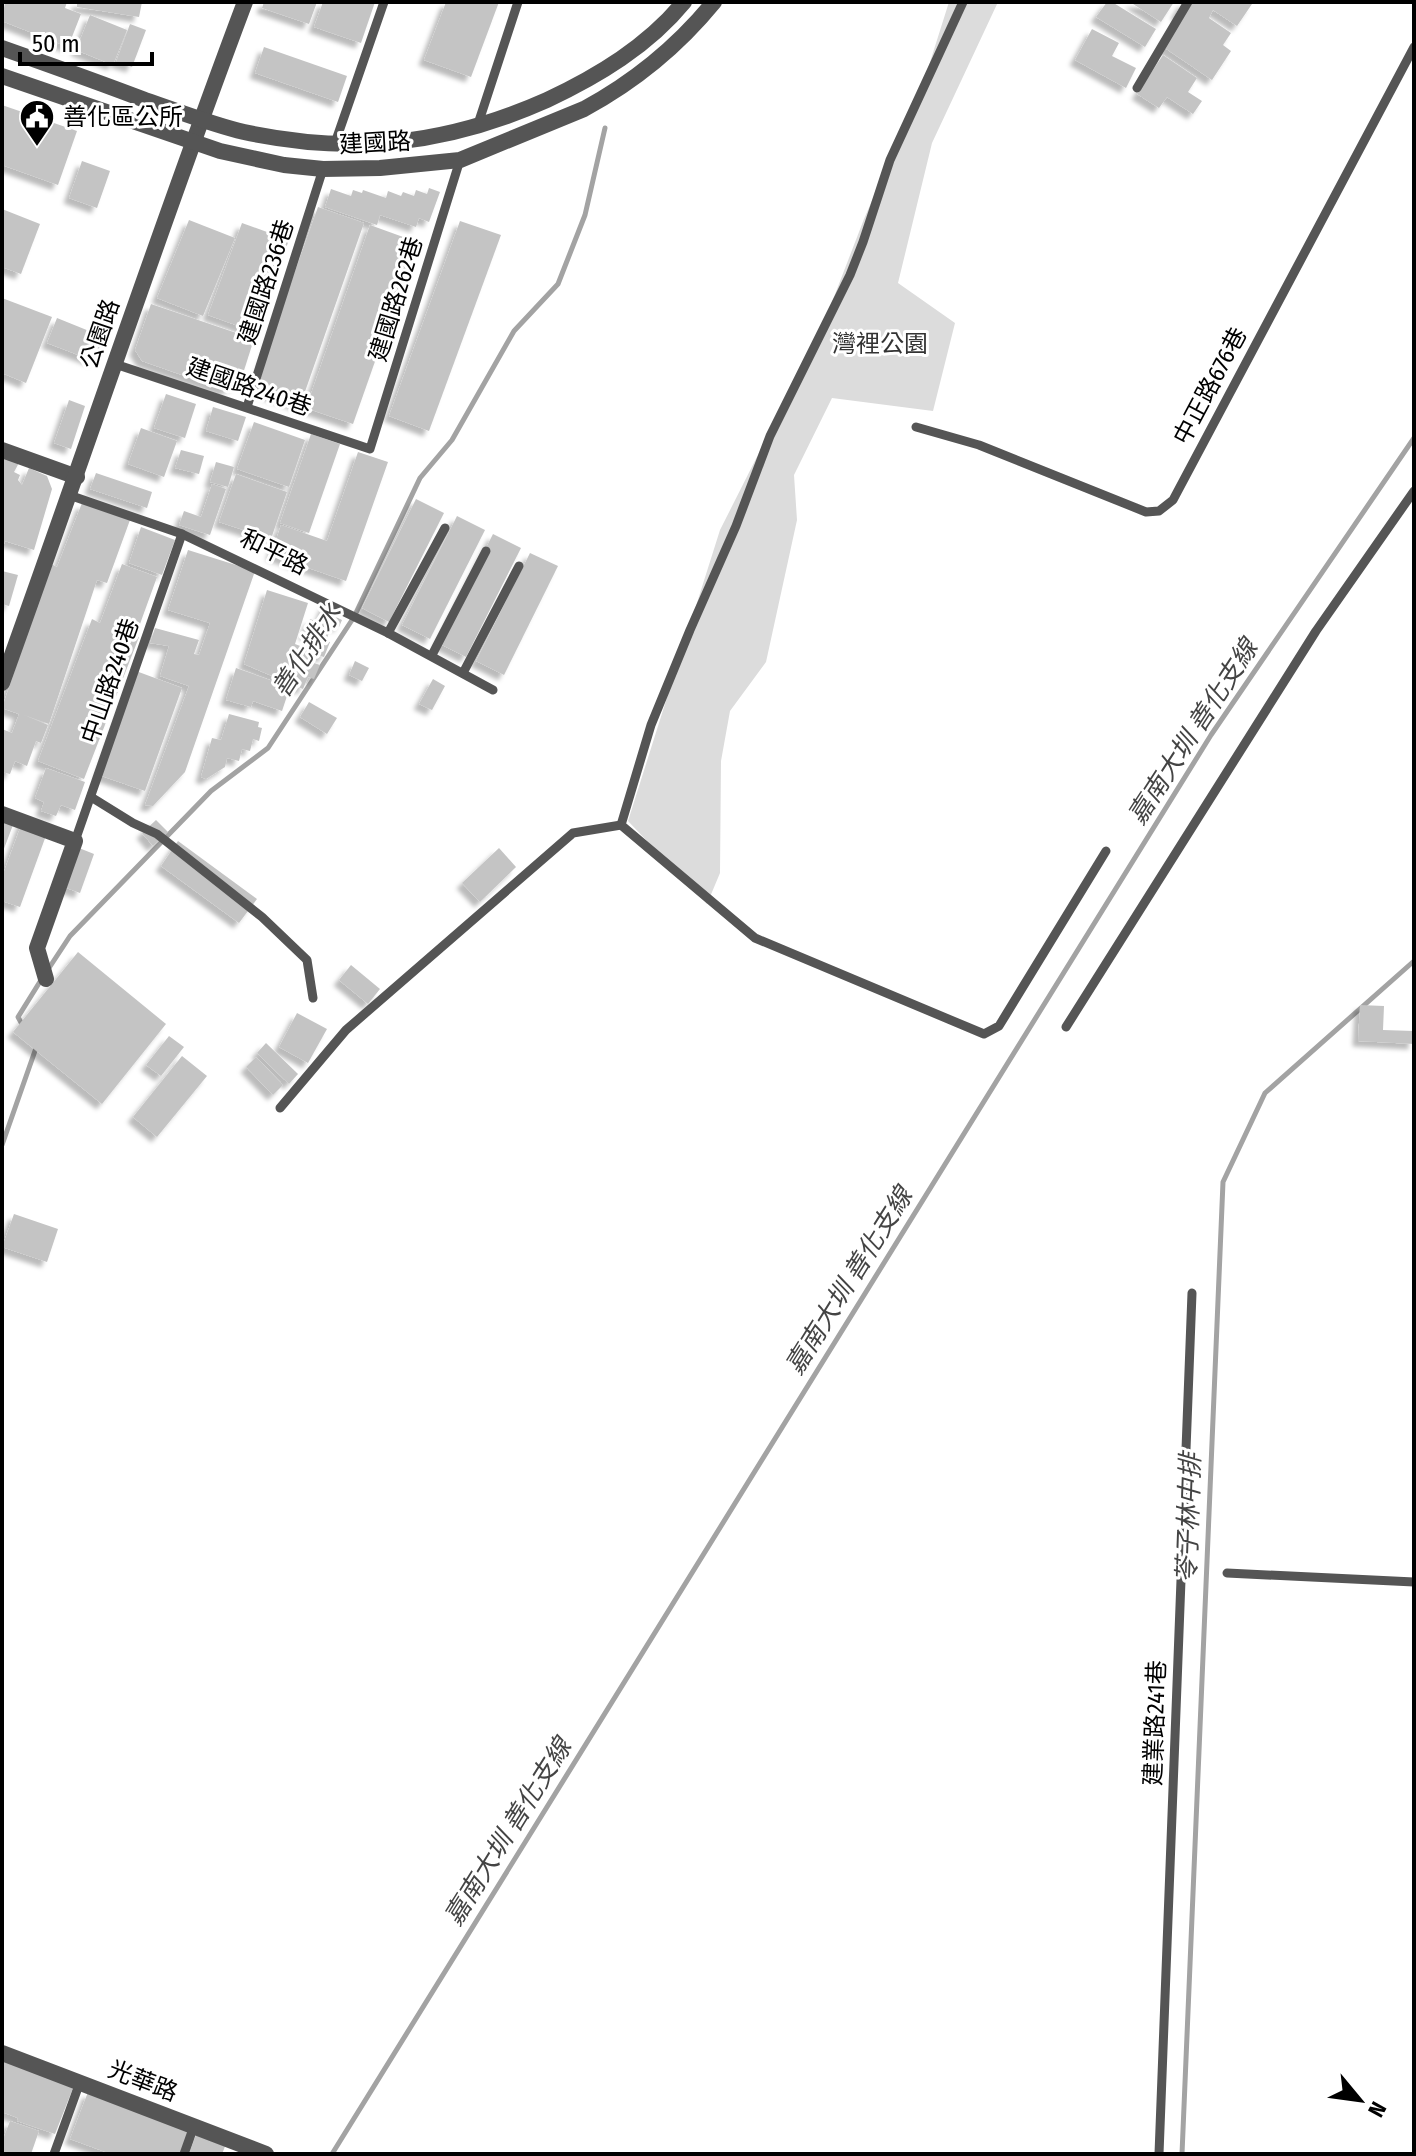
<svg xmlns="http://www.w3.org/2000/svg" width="1416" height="2156" font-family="'Fira Sans Condensed','Noto Sans TC',sans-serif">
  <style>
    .green { fill: #dcdcdc }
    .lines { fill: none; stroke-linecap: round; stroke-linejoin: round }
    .stream { stroke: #a3a3a3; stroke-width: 5 }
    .building { fill: #c4c4c4; filter: url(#shadow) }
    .service { stroke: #555; stroke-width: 9 }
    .minor { stroke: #555; stroke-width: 16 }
    .tertiary { stroke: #555; stroke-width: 16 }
    .labels { text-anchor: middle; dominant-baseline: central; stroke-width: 6; stroke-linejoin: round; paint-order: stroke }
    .poi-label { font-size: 24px; fill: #000; stroke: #fff; text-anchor: start }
    .street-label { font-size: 24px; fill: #000; stroke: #fff }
    .park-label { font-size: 24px; fill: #333; stroke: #fff }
    .water-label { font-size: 26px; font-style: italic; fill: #444; stroke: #fff }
  </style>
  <defs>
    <filter id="shadow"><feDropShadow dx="-5.5" dy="5.5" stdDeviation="2" flood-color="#0004"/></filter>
  </defs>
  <rect width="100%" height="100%" fill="#fff"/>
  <polygon class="green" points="949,2 998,2 932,143 898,283 955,323 933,411 832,398 794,475 797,520 766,662 730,711 721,761 720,873 707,904 628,821 720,530 822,328 864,219 925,78"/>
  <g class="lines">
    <g class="stream">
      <polyline points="49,968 70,936 211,791 268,748 354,617 420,478 452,440 514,331 558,284 585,215 605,128"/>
      <polyline points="23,1026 18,1017 41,980"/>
      <polyline points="2,1145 36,1048 34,1044"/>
      <polyline points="332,2154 1211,735 1414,438"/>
      <polyline points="1182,2154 1223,1182 1265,1093 1414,961"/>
    </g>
  </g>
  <g class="building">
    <polygon points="5,2 67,2 65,8 81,14 68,47 2,21"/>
    <polygon points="77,2 142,2 139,17 77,7"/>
    <polygon points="264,2 317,2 309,24 262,8"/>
    <polygon points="323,2 375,2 361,43 314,27"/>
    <polygon points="446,2 499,2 471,77 424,60"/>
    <polygon points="1107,2 1112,2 1156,29 1145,47 1096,17"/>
    <polygon points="1130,2 1174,2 1161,22"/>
    <polygon points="1183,2 1252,4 1237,26 1213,10 1209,18 1231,33 1223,45 1231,51 1212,80 1162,46 1181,17 1176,14"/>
    <polygon points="90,15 127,30 113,65 76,50"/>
    <polygon points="130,24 146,30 132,67 116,62"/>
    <polygon points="1092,29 1119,43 1112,56 1136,68 1126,88 1075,60"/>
    <polygon points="264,47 347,76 338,102 255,73"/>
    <polygon points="1163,55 1197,78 1188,92 1202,101 1193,114 1167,97 1159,108 1137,94"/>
    <polygon points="2,105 77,131 58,185 2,165"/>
    <polygon points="82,161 110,171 97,208 69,198"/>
    <polygon points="429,188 440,192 429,222 419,218 416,227 380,215 377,225 325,207 331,189 351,196 353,190 362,193 363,190 386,198 388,191 401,196 403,192 414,196 416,190 427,194"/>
    <polygon points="318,207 364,223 300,406 253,389"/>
    <polygon points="2,209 40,224 21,274 2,267"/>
    <polygon points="189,220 235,238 203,316 157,298"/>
    <polygon points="460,221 501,235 429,431 389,416"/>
    <polygon points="242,223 289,240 255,332 208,315"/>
    <polygon points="370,225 417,242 353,424 306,408"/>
    <polygon points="2,298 52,317 26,383 2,373"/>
    <polygon points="151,304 254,339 240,383 225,390 142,361 135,350"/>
    <polygon points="57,318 104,337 94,361 47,343"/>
    <polygon points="166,394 196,404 185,438 154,428"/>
    <polygon points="69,400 85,406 71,449 54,443"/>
    <polygon points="213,407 246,417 238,441 206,431"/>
    <polygon points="254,422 305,440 289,487 237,469"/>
    <polygon points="141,428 177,441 164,477 128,464"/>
    <polygon points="311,434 340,444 309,533 280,523"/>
    <polygon points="181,450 204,456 199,474 175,468"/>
    <polygon points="358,452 388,462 346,581 271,555 281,525 327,541"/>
    <polygon points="2,454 20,461 14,472 20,475 18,480 22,485 29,468 47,476 52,489 34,550 5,541 2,549"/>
    <polygon points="216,462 234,467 228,487 210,482"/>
    <polygon points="96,473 152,492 147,508 90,489"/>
    <polygon points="236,474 287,492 271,539 219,522"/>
    <polygon points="212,484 226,489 210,535 179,525 184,511 201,517"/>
    <polygon points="416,499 444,513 389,622 362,608"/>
    <polygon points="82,503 130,520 107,583 97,580 49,724 24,715 48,725 41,743 36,741 27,766 15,761 10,774 2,772 2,729 12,733 19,714 2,708 51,564 57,567"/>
    <polygon points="457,516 485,530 430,639 402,625"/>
    <polygon points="141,527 175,540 162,575 129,563"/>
    <polygon points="493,534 521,548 466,657 438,643"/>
    <polygon points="188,550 255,571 185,772 153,806 145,805 189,686 160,676 169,646 150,643 155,628 199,640 194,654 199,655 210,623 168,610"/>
    <polygon points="530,553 558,566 504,675 476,661"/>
    <polygon points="122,564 157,577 136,635 109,626 139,637 84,779 38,761 92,619 100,623"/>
    <polygon points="2,571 18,575 9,606 2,604"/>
    <polygon points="267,590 308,603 295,644 308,649 313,637 304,634 310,619 318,622 325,604 339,610 336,617 342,620 339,627 332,624 326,641 330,642 324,657 317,655 314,663 320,665 314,679 308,677 303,689 244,664"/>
    <polygon points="355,661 369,668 362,681 349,675"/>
    <polygon points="236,668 290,687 282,711 253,701 251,707 226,700"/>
    <polygon points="136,671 182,688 145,791 99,775"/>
    <polygon points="433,679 445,686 432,710 419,704"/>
    <polygon points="309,702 337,718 327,734 300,717"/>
    <polygon points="229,714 259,722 258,727 262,728 259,741 253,739 250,751 242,749 239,761 227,758 225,767 206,779 201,777 212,738 221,740"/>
    <polygon points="46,768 85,782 75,810 61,805 56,816 41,811 44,802 35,798"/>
    <polygon points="2,812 16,817 2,854"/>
    <polygon points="23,820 48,830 20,907 2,901 2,877"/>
    <polygon points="156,820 168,832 153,846 142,833"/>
    <polygon points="178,841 257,899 239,923 161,866"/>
    <polygon points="79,848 94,854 80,893 64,887"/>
    <polygon points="499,848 516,867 480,902 462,883"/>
    <polygon points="78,952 166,1024 102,1104 13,1032"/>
    <polygon points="351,965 380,989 368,1004 339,980"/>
    <polygon points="1360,1005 1384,1006 1383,1030 1414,1031 1414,1044 1358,1041"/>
    <polygon points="297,1013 327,1029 308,1063 279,1047"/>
    <polygon points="169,1036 184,1047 161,1076 146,1065"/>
    <polygon points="266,1043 298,1074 289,1084 257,1053"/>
    <polygon points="182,1056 207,1076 157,1137 133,1117"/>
    <polygon points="256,1057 283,1085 273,1095 246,1067"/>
    <polygon points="14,1214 58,1229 47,1262 2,1247"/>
    <polygon points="2,2059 73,2088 55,2134 17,2121 18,2118 2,2112"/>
    <polygon points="88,2092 190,2130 181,2154 111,2154 70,2139"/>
    <polygon points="10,2121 39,2131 31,2154 2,2154 2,2142"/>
    <polygon points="197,2132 226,2144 222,2154 189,2154"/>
  </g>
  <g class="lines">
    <g class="service">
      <polyline points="963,2 890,160 863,242 850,275 770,436 736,526 690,630 651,725 621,825 755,938 984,1034 999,1026 1106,851"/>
      <polyline points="1137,88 1188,2"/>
      <polyline points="478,124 518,2"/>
      <polyline points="335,143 384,2"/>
      <polyline points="115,364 370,449 460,160"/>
      <polyline points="247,407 323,169"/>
      <polyline points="916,427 979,445 1146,512 1159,511 1173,500 1414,47"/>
      <polyline points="69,495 182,534 388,633 493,690"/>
      <polyline points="388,633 445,528"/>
      <polyline points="432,655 486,551"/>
      <polyline points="463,673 519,566"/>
      <polyline points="91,797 133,823 157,834 262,917 307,960 313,998"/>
      <polyline points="75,841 182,534"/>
      <polyline points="1066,1027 1316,631 1414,491"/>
      <polyline points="280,1108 346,1030 573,833 621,825"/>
      <polyline points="1227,1573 1414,1582"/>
      <polyline points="54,2154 80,2082"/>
      <polyline points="184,2154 194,2126"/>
      <polyline points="1159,2154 1192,1293"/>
    </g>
    <g class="minor">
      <polyline points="2,450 77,477"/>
      <path d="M 2,683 C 84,456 160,227 245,2"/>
      <polyline points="2,814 75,841 37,948 46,979"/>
      <polyline points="2,2053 266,2154"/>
    </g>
    <g class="tertiary">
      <path d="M 2,48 C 50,65 98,82 145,100 C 178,111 210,124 244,132 C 352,155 446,145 547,100 C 598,76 648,46 684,2"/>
      <path d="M 2,76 L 220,151 L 284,165 L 323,169 L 380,168 L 460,160 L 584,109 C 634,82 678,46 714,2"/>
    </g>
  </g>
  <defs>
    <symbol id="civic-pin" viewBox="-11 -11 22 30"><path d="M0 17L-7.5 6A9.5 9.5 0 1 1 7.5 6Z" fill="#000" stroke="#fff"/><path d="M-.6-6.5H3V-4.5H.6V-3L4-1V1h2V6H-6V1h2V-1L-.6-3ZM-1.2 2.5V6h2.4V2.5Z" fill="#fff"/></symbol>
  </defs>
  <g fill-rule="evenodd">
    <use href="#civic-pin" x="17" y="97" width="40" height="54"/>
  </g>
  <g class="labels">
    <g class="poi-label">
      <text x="63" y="117">善化區公所</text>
    </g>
    <g class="street-label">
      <text transform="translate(375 143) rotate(-3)">建國路</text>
      <text transform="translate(266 282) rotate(-72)">建國路236巷</text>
      <text transform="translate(396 299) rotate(-73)">建國路262巷</text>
      <text transform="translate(100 334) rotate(-71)">公園路</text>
      <text transform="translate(1210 386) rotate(-62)">中正路676巷</text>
      <text transform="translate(249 387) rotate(19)">建國路240巷</text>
      <text transform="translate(274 552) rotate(26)">和平路</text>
      <text transform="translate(110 681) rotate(-71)">中山路240巷</text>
      <text transform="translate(1155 1723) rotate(-88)">建業路241巷</text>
      <text transform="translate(143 2081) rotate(21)">光華路</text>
    </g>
    <g class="park-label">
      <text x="880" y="344">灣裡公園</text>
    </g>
    <g class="water-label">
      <text transform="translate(307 651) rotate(-57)">善化排水</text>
      <text transform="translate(1193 732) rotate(-57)">嘉南大圳 善化支線</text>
      <text transform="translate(849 1281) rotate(-58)">嘉南大圳 善化支線</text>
      <text transform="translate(1189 1518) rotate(-88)">苓子林中排</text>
      <text transform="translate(508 1832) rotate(-58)">嘉南大圳 善化支線</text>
    </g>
  </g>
  <rect width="1416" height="2156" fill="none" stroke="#000000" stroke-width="8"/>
  <g transform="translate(1360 2100) rotate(119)" stroke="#ffffff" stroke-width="6" paint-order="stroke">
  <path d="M0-6L14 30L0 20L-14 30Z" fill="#000000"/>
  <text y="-12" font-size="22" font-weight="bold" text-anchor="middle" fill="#000000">N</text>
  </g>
  <path d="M20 52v12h132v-12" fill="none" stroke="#000000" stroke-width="4"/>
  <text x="32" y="52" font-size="24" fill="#000000" stroke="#ffffff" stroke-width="6" paint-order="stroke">50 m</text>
</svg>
